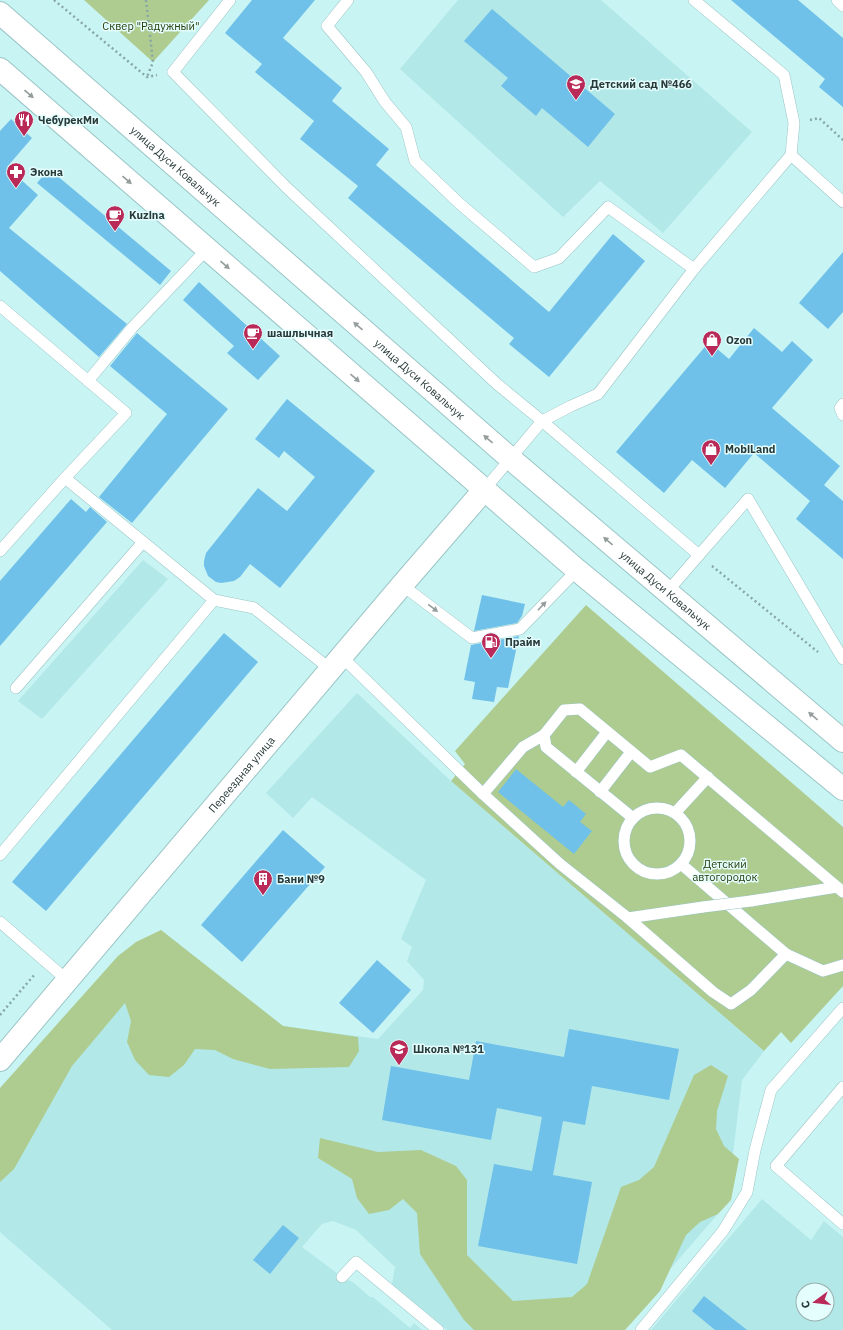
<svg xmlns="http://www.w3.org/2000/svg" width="843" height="1330" font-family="'IBM Plex Sans',sans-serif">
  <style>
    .built { fill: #b3e8e8; fill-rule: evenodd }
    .green { fill: #aecc8f }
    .building { fill: #6fc1e9 }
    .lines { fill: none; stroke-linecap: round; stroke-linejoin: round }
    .service-casing { stroke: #9bc5c6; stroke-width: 12 }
    .minor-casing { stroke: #9bc5c6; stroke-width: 24 }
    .primary-casing { stroke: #9bc5c6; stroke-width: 24 }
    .path { stroke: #87a7a7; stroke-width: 2.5; stroke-dasharray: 2 3; stroke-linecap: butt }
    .service { stroke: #fff; stroke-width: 11 }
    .minor { stroke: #fff; stroke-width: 22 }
    .primary { stroke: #fff; stroke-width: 22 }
    .service-bridge-casing { stroke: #9bc5c6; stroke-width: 12; stroke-linecap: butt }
    .service-bridge { stroke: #fff; stroke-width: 11 }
    .oneway { fill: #949c9c }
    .labels { text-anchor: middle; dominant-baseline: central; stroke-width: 3; stroke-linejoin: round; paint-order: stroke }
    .park-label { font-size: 11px; fill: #283c0a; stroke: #e4fdfd }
    .poi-label { font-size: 11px; font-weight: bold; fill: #293a3a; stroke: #e4fdfd; text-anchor: start }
    .street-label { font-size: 11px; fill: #293a3a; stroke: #e4fdfd }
  </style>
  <rect width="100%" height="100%" fill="#c9f4f4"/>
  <g class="built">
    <polygon points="458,0 601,0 752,132 663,233 600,181 563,217 400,69"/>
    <polygon points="143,560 168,579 42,719 18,701"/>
    <polygon points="357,693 451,781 764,1051 742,1080 729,1187 718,1214 617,1330 447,1330 392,1284 395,1267 356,1230 333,1221 322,1224 302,1247 342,1277 354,1283 370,1297 373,1297 410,1328 414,1323 422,1330 112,1330 0,1232 0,1118 161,930 283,1026 378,1039 423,990 424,980 407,961 412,947 401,939 426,880 312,797 293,818 266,793"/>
    <path d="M 762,1199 L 811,1240 L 824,1221 L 843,1237 L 843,1330 L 651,1330 ZM 803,1290 L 827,1290 L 827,1314 L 803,1314 Z"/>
  </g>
  <g class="green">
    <polygon points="84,0 209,0 153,62"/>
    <polygon points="586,605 843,827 843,986 791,1043 781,1032 764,1051 451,781 465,764 455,751"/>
    <polygon points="161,930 283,1026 358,1037 359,1051 349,1067 270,1069 233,1059 215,1050 195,1049 184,1065 169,1077 149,1075 135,1060 127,1042 131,1021 125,1003 72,1066 14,1169 0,1182 0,1088 118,956 136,942"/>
    <polygon points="711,1065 728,1076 717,1111 716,1129 724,1146 739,1159 731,1200 718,1214 700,1222 686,1235 660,1291 625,1330 474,1330 464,1320 420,1254 417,1213 403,1199 389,1210 369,1214 357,1198 352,1179 318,1158 320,1138 378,1152 421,1150 456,1166 467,1180 467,1255 513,1301 572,1297 587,1284 621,1187 639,1180 654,1167 694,1075"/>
  </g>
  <g class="building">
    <polygon points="252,0 315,0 283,38 342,88 332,101 389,149 376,165 549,312 613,234 645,261 549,377 509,344 514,338 348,198 358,186 300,139 314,121 255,72 262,64 225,33"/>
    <polygon points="731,0 798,0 843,38 843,107 819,87 825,79"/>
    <polygon points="492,9 615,114 588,147 542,108 536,116 501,86 508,78 464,41"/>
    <polygon points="11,119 32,138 7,167 38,195 9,228 127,324 99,357 0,271 0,131"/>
    <polygon points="49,169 171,271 160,285 37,183"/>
    <polygon points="843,252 843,312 828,329 799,303"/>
    <polygon points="199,282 280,356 258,380 227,353 234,346 183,300"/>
    <polygon points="754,328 782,352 792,341 813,360 772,408 840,466 824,485 843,501 843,559 796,519 810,501 754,453 725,488 692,460 664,493 616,452 709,342 729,359"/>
    <polygon points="137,333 228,409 132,523 99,497 167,414 110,366"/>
    <polygon points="287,399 375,471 280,588 250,564 240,577 234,581 221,583 216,582 208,576 204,566 204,561 206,553 258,488 287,511 315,477 284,451 279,458 255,439"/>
    <polygon points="71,499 86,512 90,507 107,522 0,646 0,581"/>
    <polygon points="482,595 525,604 522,616 517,623 474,631"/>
    <polygon points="224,633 258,662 46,911 12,882"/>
    <polygon points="519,636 508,688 497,687 494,702 472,699 475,682 464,680 471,645"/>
    <polygon points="516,769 563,807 569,800 586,814 580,822 592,831 574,854 498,792"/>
    <polygon points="283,830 325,867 242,962 201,925"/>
    <polygon points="377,960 411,990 373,1033 339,1003"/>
    <polygon points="569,1029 679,1049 669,1100 592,1086 585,1125 563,1121 553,1175 592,1182 577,1264 478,1246 494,1164 532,1171 542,1117 497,1108 491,1140 382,1120 391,1066 469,1080 476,1041 564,1057"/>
    <polygon points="283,1225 299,1238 270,1274 253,1260"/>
    <polygon points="704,1296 747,1330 715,1330 692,1311"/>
  </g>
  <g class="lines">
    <defs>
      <g id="service">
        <polyline points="230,0 173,72 286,187 497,384 542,421 699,555 748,499 843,659"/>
        <polyline points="348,0 327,26 366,72 385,102 406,127 415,161 460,204 534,267 559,258 608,207 694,269"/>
        <polyline points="694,0 784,75 794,123 791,155 843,202"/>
        <polyline points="837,0 843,6"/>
        <polyline points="0,306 126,413 65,478 0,551"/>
        <polyline points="88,381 132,328 207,249"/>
        <polyline points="843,404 840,408 843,415"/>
        <polyline points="65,478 214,600 254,608 330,669"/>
        <polyline points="484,490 542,421 571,406 598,394 694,269 791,155"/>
        <polyline points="402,585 472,638 520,629 577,570"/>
        <polyline points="667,592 699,555"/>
        <polyline points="342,657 483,794 560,864 628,918 703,907"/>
        <polyline points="16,688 143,542"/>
        <polyline points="576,772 607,732"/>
        <polyline points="600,792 631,752"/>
        <polyline points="483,794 523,747 544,735"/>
        <circle cx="657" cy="841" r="33"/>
        <polyline points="675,813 708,777"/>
        <polyline points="633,818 546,747 544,735 564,710 580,709 650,767 681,755 843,892"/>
        <polyline points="0,855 214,600"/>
        <polyline points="681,864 786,954"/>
        <polyline points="751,901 837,887"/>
        <polyline points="628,918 713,992 731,1004 751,990 786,954 823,971 843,965"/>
        <polyline points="0,922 67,980"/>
        <polyline points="843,1087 776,1166 843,1224"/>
        <polyline points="342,1277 356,1262 438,1330"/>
        <polyline points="641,1330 723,1231 747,1192 755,1150 771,1090 843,1008"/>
      </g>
      <g id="minor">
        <path id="s1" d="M 0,1060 L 402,585 L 484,490"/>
      </g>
      <g id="primary">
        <path id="s2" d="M 0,13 L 511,459 L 843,741"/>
        <polyline points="0,69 577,570 843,789"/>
      </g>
    </defs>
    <use href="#service" class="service-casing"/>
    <use href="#minor" class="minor-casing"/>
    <use href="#primary" class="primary-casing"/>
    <g class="path">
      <polyline points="54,0 147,77 157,75"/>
      <polyline points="146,0 153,62 147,77"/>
      <polyline points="810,120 819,118 843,140"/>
      <polyline points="712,566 818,652"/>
      <polyline points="0,1015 35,974"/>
    </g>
    <use href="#service" class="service"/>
    <use href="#minor" class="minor"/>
    <use href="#primary" class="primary"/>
    <defs>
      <polyline id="service-bridge" points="703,907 751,901"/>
    </defs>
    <use href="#service-bridge" class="service-bridge-casing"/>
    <use href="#service-bridge" class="service-bridge"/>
  </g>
  <defs><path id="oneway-solid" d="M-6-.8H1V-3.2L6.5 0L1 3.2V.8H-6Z"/></defs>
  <g class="oneway">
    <use href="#oneway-solid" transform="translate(29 94) rotate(41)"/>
    <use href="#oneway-solid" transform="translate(127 180) rotate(41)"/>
    <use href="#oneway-solid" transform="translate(225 265) rotate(41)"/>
    <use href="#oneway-solid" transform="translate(358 326) rotate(-139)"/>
    <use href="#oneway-solid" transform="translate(355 378) rotate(41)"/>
    <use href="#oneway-solid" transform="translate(488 439) rotate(-139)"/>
    <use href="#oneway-solid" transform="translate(608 541) rotate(-140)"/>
    <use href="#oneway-solid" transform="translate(542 606) rotate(-46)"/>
    <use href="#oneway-solid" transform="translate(433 608) rotate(37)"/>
    <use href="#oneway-solid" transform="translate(813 716) rotate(-140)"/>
  </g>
  <defs>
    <symbol id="school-pin" viewBox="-11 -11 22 30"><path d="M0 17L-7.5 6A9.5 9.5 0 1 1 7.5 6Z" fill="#b92a58" stroke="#e4fdfd"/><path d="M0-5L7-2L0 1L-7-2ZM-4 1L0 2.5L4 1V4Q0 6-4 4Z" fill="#fff"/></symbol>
    <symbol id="restaurant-pin" viewBox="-11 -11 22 30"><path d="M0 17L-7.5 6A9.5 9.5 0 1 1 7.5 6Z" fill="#b92a58" stroke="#e4fdfd"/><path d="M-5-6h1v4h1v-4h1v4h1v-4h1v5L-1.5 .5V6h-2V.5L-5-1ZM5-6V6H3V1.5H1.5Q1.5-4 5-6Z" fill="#fff"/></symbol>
    <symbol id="pharmacy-pin" viewBox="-11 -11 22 30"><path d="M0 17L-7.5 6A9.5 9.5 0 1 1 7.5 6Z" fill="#b92a58" stroke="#e4fdfd"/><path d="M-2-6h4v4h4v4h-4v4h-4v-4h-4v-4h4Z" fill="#fff"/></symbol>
    <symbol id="cafe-pin" viewBox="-11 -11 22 30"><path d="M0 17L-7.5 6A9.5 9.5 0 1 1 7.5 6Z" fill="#b92a58" stroke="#e4fdfd"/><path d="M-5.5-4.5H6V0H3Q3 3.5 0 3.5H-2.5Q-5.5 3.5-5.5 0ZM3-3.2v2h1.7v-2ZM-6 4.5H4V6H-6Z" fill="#fff"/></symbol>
    <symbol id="shop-pin" viewBox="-11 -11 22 30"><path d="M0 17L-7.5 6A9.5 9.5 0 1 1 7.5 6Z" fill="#b92a58" stroke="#e4fdfd"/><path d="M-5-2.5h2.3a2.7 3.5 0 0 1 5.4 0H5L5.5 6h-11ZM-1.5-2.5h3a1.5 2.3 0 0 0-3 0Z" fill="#fff"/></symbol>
    <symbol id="fuel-pin" viewBox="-11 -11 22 30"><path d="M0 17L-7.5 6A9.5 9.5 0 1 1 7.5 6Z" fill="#b92a58" stroke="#e4fdfd"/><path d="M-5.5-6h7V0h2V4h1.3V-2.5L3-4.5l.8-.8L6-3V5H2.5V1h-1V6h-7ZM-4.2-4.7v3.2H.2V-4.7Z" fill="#fff"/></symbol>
    <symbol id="building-pin" viewBox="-11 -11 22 30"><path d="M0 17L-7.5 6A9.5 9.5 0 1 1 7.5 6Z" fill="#b92a58" stroke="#e4fdfd"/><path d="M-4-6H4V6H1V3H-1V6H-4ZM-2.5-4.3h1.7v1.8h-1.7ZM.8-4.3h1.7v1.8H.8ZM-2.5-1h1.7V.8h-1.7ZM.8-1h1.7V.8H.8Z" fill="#fff"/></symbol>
  </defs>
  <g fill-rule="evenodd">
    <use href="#school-pin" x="565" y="73" width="22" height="30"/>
    <use href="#restaurant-pin" x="13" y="109" width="22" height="30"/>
    <use href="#pharmacy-pin" x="5" y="161" width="22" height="30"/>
    <use href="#cafe-pin" x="104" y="204" width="22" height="30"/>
    <use href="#cafe-pin" x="242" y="322" width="22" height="30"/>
    <use href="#shop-pin" x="701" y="329" width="22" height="30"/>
    <use href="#shop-pin" x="700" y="438" width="22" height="30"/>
    <use href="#fuel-pin" x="480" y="631" width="22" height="30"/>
    <use href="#building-pin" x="252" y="868" width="22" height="30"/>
    <use href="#school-pin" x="388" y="1038" width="22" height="30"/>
  </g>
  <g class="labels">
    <g class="park-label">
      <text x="151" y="26">Сквер "Радужный"</text>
      <text x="725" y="864">Детский<tspan x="725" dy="13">автогородок</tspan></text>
    </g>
    <g class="poi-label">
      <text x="590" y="84">Детский сад №466</text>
      <text x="38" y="120">ЧебурекМи</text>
      <text x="30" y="172">Экона</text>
      <text x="129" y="215">Kuzina</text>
      <text x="267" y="333">шашлычная</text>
      <text x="726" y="340">Ozon</text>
      <text x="725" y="449">MobiLand</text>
      <text x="505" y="642">Прайм</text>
      <text x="277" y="879">Бани №9</text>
      <text x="413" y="1049">Школа №131</text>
    </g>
    <g class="street-label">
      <text stroke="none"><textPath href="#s2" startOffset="233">улица Дуси Ковальчук</textPath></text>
      <text stroke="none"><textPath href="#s2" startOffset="557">улица Дуси Ковальчук</textPath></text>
      <text stroke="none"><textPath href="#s2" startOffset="881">улица Дуси Ковальчук</textPath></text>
      <text stroke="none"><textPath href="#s1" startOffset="374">Переездная улица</textPath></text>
    </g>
  </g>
  <g transform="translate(815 1302) rotate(255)"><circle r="19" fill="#e4fdfd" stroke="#99afaf"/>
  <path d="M0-3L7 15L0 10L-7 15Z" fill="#b92a58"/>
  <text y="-6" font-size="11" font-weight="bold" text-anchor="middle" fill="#293a3a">С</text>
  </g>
</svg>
